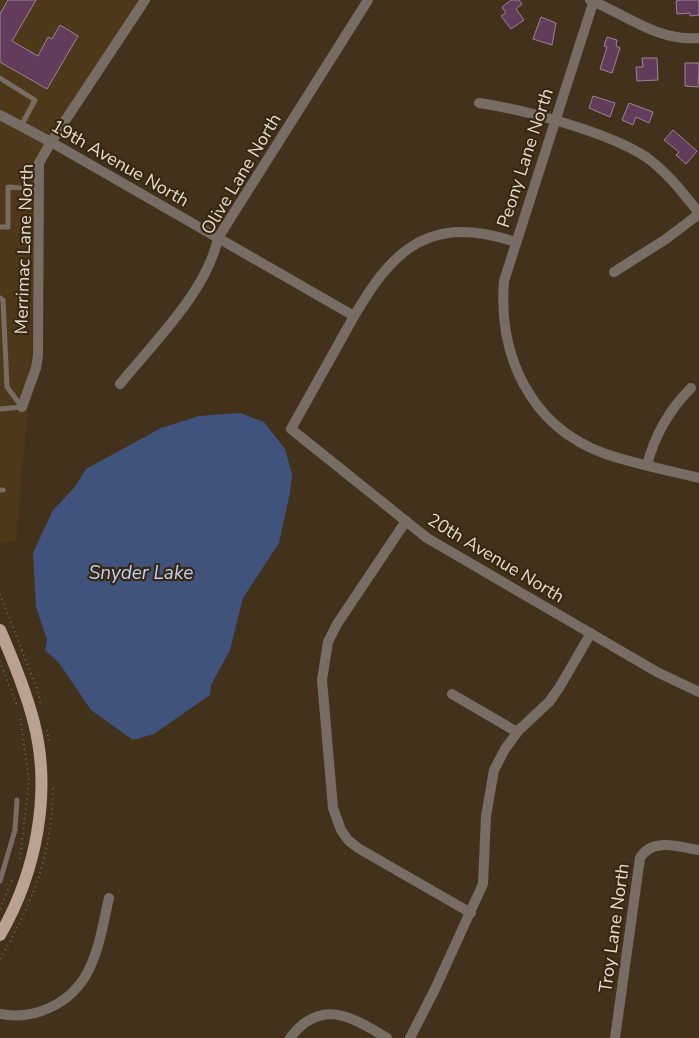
<svg xmlns="http://www.w3.org/2000/svg" width="699" height="1038" font-family="'Nunito Sans',sans-serif">
  <style>
    .built { fill: #4d391a }
    .water { fill: #3f537c }
    .building { fill: #633c5c; stroke: #9c8297 }
    .lines { fill: none; stroke-linecap: round; stroke-linejoin: round }
    .path { stroke: #746551; stroke-width: 2; stroke-dasharray: 1 4; stroke-linecap: butt }
    .lane { stroke: #786d64; stroke-width: 5 }
    .street { stroke: #786d64; stroke-width: 10 }
    .primary { stroke: #baa291; stroke-width: 12 }
    .labels { text-anchor: middle; dominant-baseline: central; stroke-width: 4.5; stroke-linejoin: round; paint-order: stroke }
    .street-label { font-size: 18px; fill: #e5dbcd; stroke: #382811 }
    .water-label { font-size: 19px; font-style: italic; fill: #bcd1f9; stroke: #382811 }
  </style>
  <rect width="100%" height="100%" fill="#43321b"/>
  <polygon class="built" points="0,0 145,0 42,165 29,394 16,541 0,543"/>
  <polygon class="water" points="240,413 264,422 285,449 292,474 290,492 279,543 243,598 230,650 211,685 210,695 154,734 133,740 91,710 59,663 45,650 47,640 36,607 33,553 53,510 74,488 86,469 161,428 199,416"/>
  <g class="building">
    <polygon points="8,0 36,0 12,41 38,56 48,37 52,39 60,25 78,36 47,89 0,62 0,14"/>
    <polygon points="511,0 519,0 522,4 516,9 524,20 511,29 501,16 506,13 502,7"/>
    <polygon points="681,0 699,0 699,15 690,16 690,13 677,14 676,1"/>
    <polygon points="541,17 556,23 552,45 533,39"/>
    <polygon points="607,37 617,40 616,46 620,48 612,73 600,69 607,47 604,46"/>
    <polygon points="642,58 657,58 658,80 637,81 636,67 643,67"/>
    <polygon points="685,63 699,63 698,87 685,86"/>
    <polygon points="593,96 615,103 610,117 589,108"/>
    <polygon points="629,103 653,112 649,123 636,117 633,125 622,120"/>
    <polygon points="673,130 697,151 686,164 676,155 679,152 664,140"/>
  </g>
  <g class="lines">
    <g class="path">
      <polyline points="0,594 37,689 41,706"/>
      <polyline points="0,661 17,706"/>
      <polyline points="47,730 49,743"/>
      <polyline points="20,859 29,781 20,715"/>
      <polyline points="0,909 13,878"/>
      <path d="M 0,959 C 33,902 52,855 53,787"/>
    </g>
    <g class="lane">
      <polyline points="0,78 35,100 21,126"/>
      <polyline points="0,227 8,227 8,187 39,189"/>
      <polyline points="0,298 3,300 7,387 22,407"/>
      <polyline points="0,409 22,407"/>
      <polyline points="0,490 3,490"/>
      <polyline points="0,881 15,830 17,800"/>
    </g>
    <g class="street">
      <path d="M 590,0 C 625,14 658,42 699,38"/>
      <path d="M 594,0 L 504,281 C 498,355 530,426 603,453 C 634,464 667,470 699,478"/>
      <path d="M 479,103 C 523,109 610,133 646,157 C 667,172 683,193 699,213"/>
      <polyline points="0,115 51,142 354,316"/>
      <path d="M 515,242 C 420,209 384,261 343,336 C 326,367 308,398 291,429 L 427,538 L 657,672 L 699,692"/>
      <polyline points="614,272 666,239 699,214"/>
      <path d="M 120,384 C 154,342 207,291 218,238 L 368,0"/>
      <polyline points="22,407 36,368 38,355 39,163 51,142 145,0"/>
      <path d="M 647,465 C 655,434 669,410 691,388"/>
      <polyline points="406,521 337,624 328,642 322,680 333,808 341,830 348,840 358,848 471,913"/>
      <polyline points="452,694 517,732"/>
      <path d="M 0,1014 C 17,1017 34,1015 49,1008 C 95,988 99,941 109,898"/>
      <path d="M 290,1038 C 321,997 352,1017 387,1038"/>
      <polyline points="410,1038 435,989 483,884 486,816 494,770 505,749 519,730 549,702 559,688 591,633"/>
      <path d="M 615,1038 L 640,858 C 652,837 679,847 699,850"/>
    </g>
    <path class="primary" d="M 0,630 C 13,660 26,691 34,723 C 52,793 36,873 0,935"/>
  </g>
  <g class="labels">
    <g class="street-label">
      <text transform="translate(525 158) rotate(-72)">Peony Lane North</text>
      <text transform="translate(120 163) rotate(30)">19th Avenue North</text>
      <text transform="translate(241 174) rotate(-59)">Olive Lane North</text>
      <text transform="translate(24 249) rotate(-88)">Merrimac Lane North</text>
      <text transform="translate(496 558) rotate(31)">20th Avenue North</text>
      <text transform="translate(614 928) rotate(-82)">Troy Lane North</text>
    </g>
    <g class="water-label">
      <text x="141" y="573">Snyder Lake</text>
    </g>
  </g>
</svg>
